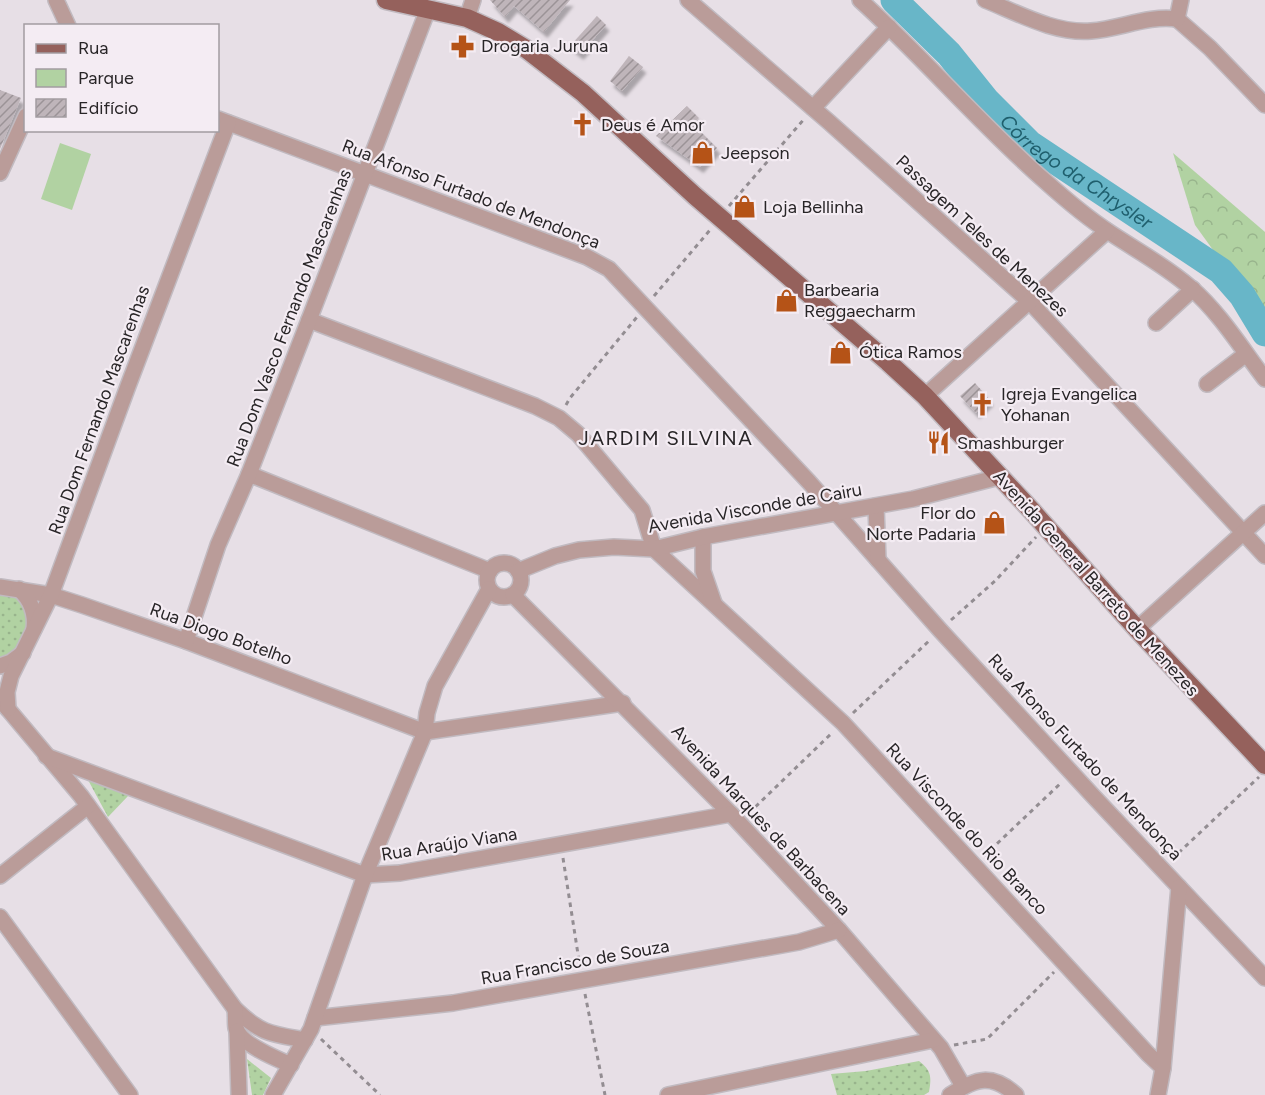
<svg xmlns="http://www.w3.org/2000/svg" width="1265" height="1095" font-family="Figtree,sans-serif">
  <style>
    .green { fill: url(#green-dots) }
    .forest { fill: url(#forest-crowns) }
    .pitch { fill: #b1d2a2 }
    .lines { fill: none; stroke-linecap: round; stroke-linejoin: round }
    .river { stroke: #68b6c8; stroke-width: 27 }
    .building { fill: url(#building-hatch); filter: url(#shadow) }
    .minor-casing { stroke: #c1bac0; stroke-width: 18 }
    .major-casing { stroke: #c1bac0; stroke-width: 21 }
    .path { stroke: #938d92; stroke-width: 3; stroke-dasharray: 4.5 4.5; stroke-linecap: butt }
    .minor { stroke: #ba9c99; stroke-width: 15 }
    .major { stroke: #95615c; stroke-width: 18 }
    .labels { text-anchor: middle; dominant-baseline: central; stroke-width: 4.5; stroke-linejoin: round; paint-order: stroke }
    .poi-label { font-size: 18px; fill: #282527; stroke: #f4ecf3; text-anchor: start }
    .street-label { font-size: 18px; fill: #282527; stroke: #f4ecf3 }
    .water-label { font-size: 20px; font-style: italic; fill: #1f5f6d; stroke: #f4ecf3 }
    .neighbourhood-label { font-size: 20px; letter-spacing: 1.5px; fill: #282527; stroke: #f4ecf3 }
  </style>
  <defs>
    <pattern id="green-dots" width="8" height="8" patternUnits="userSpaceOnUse" patternTransform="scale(1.5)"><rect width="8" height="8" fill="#b1d2a2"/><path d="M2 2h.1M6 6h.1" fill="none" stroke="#98b48c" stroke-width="1.8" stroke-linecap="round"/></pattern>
    <pattern id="forest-crowns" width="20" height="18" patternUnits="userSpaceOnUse" patternTransform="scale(1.5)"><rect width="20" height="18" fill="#b1d2a2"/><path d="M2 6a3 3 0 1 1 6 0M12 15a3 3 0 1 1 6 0" fill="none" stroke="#98b48c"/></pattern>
    <pattern id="building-hatch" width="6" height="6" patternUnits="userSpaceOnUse" patternTransform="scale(1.5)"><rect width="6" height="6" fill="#bfb5ba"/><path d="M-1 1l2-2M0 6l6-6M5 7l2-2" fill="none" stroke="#9b9397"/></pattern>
    <filter id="shadow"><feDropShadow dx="3.5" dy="6" stdDeviation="1.5" flood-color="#0004"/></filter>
  </defs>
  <rect width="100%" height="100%" fill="#e7dfe6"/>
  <g class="green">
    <polygon points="0,589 15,597 23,606 28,618 28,631 15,653 0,660"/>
    <polygon points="87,778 129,795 108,817"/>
    <polygon points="247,1059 271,1078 263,1095 252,1095"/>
    <path d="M 919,1061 C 931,1070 932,1077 929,1092 L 924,1095 L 837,1095 L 831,1074 L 866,1071 Z"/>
  </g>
  <polygon class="forest" points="1173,153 1265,232 1265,322 1195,225"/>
  <polygon class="pitch" points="60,143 91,154 72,210 41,199"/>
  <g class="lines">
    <path class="river" id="s1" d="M 894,0 L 949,54 L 986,100 L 1030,144 L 1221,271 L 1242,295 L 1265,333"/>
  </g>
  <g class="building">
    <polygon points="490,0 570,0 544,32 514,6 505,17"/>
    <polygon points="597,16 606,25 580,54 570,46"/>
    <polygon points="629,56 643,67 622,91 610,81"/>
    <polygon points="0,90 21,98 0,149"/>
    <polygon points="687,106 699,118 693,124 717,148 700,167 656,136"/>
    <polygon points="975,383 990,400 976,413 960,396"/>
  </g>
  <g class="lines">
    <defs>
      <g id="minor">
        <polyline points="56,0 68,26"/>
        <polyline points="688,0 829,122 1029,301 1265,556"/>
        <path d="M 860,0 C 924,58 980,124 1045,181 C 1065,199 1086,217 1109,232 C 1136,250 1166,266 1191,288 C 1220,313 1242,349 1265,379"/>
        <path d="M 985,0 C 1018,13 1055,34 1091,31 C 1120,29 1148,15 1177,19"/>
        <polyline points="467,18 473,0"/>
        <polyline points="1177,19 1210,48 1265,105"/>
        <polyline points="1177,19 1181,0"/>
        <polyline points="813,108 889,27"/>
        <polyline points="218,119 587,257 609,269 809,482 940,630 1094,797 1265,978"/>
        <polyline points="0,173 26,116"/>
        <polyline points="309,320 535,406 559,418 578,434 642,510 654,549 843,723 1148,1054 1163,1068"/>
        <polyline points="1156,323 1193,289"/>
        <polyline points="1207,384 1246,354"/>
        <polyline points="925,396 1107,231"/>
        <polyline points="249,474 490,571"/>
        <polyline points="876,506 878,560"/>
        <polyline points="703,537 703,571 714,603"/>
        <circle cx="504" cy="580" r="17"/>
        <polyline points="518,571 555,556 579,550 614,547 654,549 703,537 913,499 999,477"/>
        <polyline points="0,587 51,595 82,605 186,641 425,732 623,703"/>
        <path d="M 19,589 C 31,600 36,613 34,629"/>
        <polyline points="513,595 731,814 839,930 941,1048 963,1086"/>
        <polyline points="1137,629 1265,513"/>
        <polyline points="186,641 218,545 249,474 309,320 428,9"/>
        <polyline points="0,666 11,662 23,653"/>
        <path d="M 2,702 L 81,796 L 235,1009 C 261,1034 271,1034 305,1040"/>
        <polyline points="8,709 7,692 11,676 51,595 128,386 228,123"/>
        <polyline points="46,756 365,875 400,873 731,814"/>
        <polyline points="0,876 88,806"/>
        <polyline points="0,917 130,1095"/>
        <path d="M 235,1009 C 236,1015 235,1022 236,1028 C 240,1044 277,1059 291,1065"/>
        <polyline points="315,1018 453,1003 799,942 839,930"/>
        <polyline points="237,1031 239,1095"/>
        <polyline points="273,1095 311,1029 365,875 425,732 427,713 435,686 489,589"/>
        <polyline points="668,1095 933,1040"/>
        <path d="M 950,1095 C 976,1078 992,1073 1016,1095"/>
        <polyline points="1158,1095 1163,1068 1179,887"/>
      </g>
      <polyline id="major" points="386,0 467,18 498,32 526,49 583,93 695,196 888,362 925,396 1032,511 1137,629 1265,765"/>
    </defs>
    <use href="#minor" class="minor-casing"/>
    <use href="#major" class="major-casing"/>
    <g class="path">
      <polyline points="729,206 805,118"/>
      <polyline points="654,296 710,230"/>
      <polyline points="566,405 570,398 637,317"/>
      <polyline points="951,620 995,581 1036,537"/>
      <polyline points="853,713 931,639"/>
      <polyline points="749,813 833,732"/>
      <polyline points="984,856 1062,782"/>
      <polyline points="563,858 580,967"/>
      <polyline points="1172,859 1259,777"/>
      <polyline points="585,994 605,1095"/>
      <polyline points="321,1039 380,1095"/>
      <polyline points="954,1045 987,1039 1054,972"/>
    </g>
    <use href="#minor" class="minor"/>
    <use href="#major" class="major"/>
  </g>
  <defs>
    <symbol id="pharmacy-bare" viewBox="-9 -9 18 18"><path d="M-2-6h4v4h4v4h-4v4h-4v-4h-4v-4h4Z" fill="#b55317" stroke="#f4ecf3" stroke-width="2.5" paint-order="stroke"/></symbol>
    <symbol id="church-bare" viewBox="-9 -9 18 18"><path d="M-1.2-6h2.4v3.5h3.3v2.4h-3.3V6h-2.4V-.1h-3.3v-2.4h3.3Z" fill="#b55317" stroke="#f4ecf3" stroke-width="2.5" paint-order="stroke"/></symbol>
    <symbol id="shop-bare" viewBox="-9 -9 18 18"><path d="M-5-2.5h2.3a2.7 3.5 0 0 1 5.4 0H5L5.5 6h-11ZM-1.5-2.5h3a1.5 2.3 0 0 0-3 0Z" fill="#b55317" stroke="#f4ecf3" stroke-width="2.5" paint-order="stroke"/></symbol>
    <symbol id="restaurant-bare" viewBox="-9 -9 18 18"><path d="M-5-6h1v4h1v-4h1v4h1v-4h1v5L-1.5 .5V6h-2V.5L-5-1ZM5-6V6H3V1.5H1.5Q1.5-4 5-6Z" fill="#b55317" stroke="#f4ecf3" stroke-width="2.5" paint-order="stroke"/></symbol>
  </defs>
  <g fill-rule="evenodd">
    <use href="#pharmacy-bare" x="446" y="30" width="33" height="33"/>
    <use href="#church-bare" x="566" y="108" width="33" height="33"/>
    <use href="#shop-bare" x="686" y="136" width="33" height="33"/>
    <use href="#shop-bare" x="728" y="190" width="33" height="33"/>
    <use href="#shop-bare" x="770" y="284" width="33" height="33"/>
    <use href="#shop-bare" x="824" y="336" width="33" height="33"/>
    <use href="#church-bare" x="966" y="388" width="33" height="33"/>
    <use href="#restaurant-bare" x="922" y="426" width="33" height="33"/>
    <use href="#shop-bare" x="978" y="506" width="33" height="33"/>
  </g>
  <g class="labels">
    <g class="poi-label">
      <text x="481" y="46">Drogaria Juruna</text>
      <text x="601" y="125">Deus é Amor</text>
      <text x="721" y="153">Jeepson</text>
      <text x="763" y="207">Loja Bellinha</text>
      <text x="804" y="290">Barbearia<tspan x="804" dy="21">Reggaecharm</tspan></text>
      <text x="859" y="352">Ótica Ramos</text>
      <text x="1001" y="394">Igreja Evangelica<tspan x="1001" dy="21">Yohanan</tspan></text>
      <text x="957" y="443">Smashburger</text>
      <text x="976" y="513" text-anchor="end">Flor do<tspan x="976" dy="21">Norte Padaria</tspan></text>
    </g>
    <g class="street-label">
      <text transform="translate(471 194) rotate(21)">Rua Afonso Furtado de Mendonça</text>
      <text transform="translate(982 236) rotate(43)">Passagem Teles de Menezes</text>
      <text transform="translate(289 318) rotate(-69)">Rua Dom Vasco Fernando Mascarenhas</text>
      <text transform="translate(99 410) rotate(-70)">Rua Dom Fernando Mascarenhas</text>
      <text transform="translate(755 508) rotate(-10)">Avenida Visconde de Cairu</text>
      <text transform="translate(1096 583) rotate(48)">Avenida General Barreto de Menezes</text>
      <text transform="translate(221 634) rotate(20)">Rua Diogo Botelho</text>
      <text transform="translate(1085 757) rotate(47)">Rua Afonso Furtado de Mendonça</text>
      <text transform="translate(761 820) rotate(47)">Avenida Marques de Barbacena</text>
      <text transform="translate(967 829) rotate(47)">Rua Visconde do Rio Branco</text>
      <text transform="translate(449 844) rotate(-9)">Rua Araújo Viana</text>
      <text transform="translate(575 962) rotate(-10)">Rua Francisco de Souza</text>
    </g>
    <g class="water-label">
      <text stroke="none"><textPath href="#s1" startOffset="252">Córrego da Chrysler</textPath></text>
    </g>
    <g class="neighbourhood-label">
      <text x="666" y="438">JARDIM SILVINA</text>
    </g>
  </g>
  <rect x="24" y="24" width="195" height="108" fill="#f4ecf3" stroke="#a29ca1" stroke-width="1.5"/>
  <rect x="36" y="44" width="30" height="9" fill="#95615c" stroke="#a29ca1" stroke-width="1.5"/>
  <text x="78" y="54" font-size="18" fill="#282527">Rua</text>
  <rect x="36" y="69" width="30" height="18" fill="#b1d2a2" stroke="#a29ca1" stroke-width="1.5"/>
  <text x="78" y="84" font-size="18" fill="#282527">Parque</text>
  <rect x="36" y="99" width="30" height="18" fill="url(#building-hatch)" stroke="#a29ca1" stroke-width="1.5"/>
  <text x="78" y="114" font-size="18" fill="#282527">Edifício</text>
</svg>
